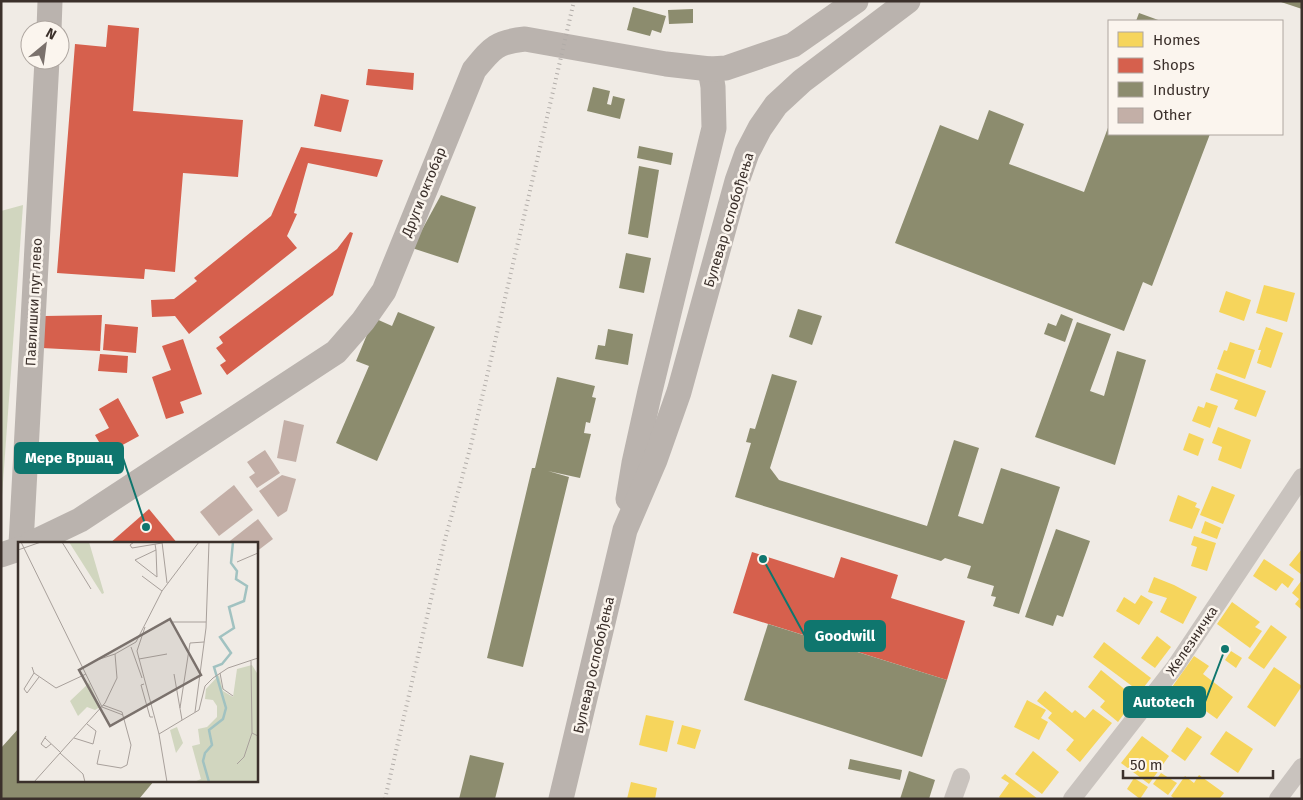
<svg xmlns="http://www.w3.org/2000/svg" width="1303" height="800" font-family="'Fira Sans',sans-serif">
  <style>
    .green { fill: #d1d6bf }
    .homes { fill: #f6d55c }
    .shops { fill: #d6604d }
    .industry { fill: #8c8c6e }
    .building { fill: #c3afa7 }
    .lines { fill: none; stroke-linecap: round; stroke-linejoin: round }
    .street { stroke: #c9c3be; stroke-width: 18 }
    .secondary { stroke: #bab3ae; stroke-width: 25 }
    .rail { stroke: #b1aca8; stroke-width: 4; stroke-dasharray: 1 4; stroke-linecap: butt }
    .labels { text-anchor: middle; dominant-baseline: central; stroke-width: 5; stroke-linejoin: round; paint-order: stroke }
    .street-label { font-size: 14px; fill: #3b302b; stroke: #fbf5ee }
    .inset-river { fill: none; stroke: #a1c2c1; stroke-width: 2.5 }
    .inset-road { fill: none; stroke: #a8a09b; stroke-width: 1 }
    .view { fill: #7a716c; fill-opacity: 0.15; stroke: #7a716c; stroke-width: 2.5 }
    .inset-edge { fill: none; stroke: #3b302b; stroke-width: 2.5 }
    .leader { fill: none; stroke: #0f766e; stroke-width: 2 }
    .callout-dot { fill: #0f766e; stroke: #fbf5ee; stroke-width: 2 }
    .callout { fill: #0f766e; stroke: #0f766e; stroke-width: 2 }
    .callout-label { font-size: 15px; text-anchor: middle; font-weight: bold; fill: #fff }
  </style>
  <rect width="100%" height="100%" fill="#f0ebe5"/>
  <polygon class="green" points="23,205 1,510 1,211"/>
  <g class="homes">
    <polygon points="1264,285 1295,293 1287,322 1256,313"/>
    <polygon points="1226,291 1251,300 1244,321 1219,312"/>
    <polygon points="1266,327 1283,333 1271,368 1257,363 1261,350 1258,350"/>
    <polygon points="1230,342 1255,350 1245,379 1217,369 1224,350 1227,351"/>
    <polygon points="1216,373 1266,391 1256,417 1234,409 1238,400 1210,390"/>
    <polygon points="1206,402 1218,406 1210,428 1192,421 1198,406 1204,408"/>
    <polygon points="1218,427 1251,440 1241,469 1218,460 1222,447 1212,443"/>
    <polygon points="1189,433 1204,439 1198,456 1183,450"/>
    <polygon points="1212,486 1235,495 1223,524 1200,515"/>
    <polygon points="1178,495 1197,503 1195,507 1200,509 1192,529 1169,521"/>
    <polygon points="1205,521 1221,528 1217,539 1201,533"/>
    <polygon points="1194,536 1216,543 1207,571 1191,566 1197,547 1191,545"/>
    <polygon points="1302,549 1302,575 1289,565"/>
    <polygon points="1264,559 1294,579 1288,588 1282,583 1276,591 1253,576"/>
    <polygon points="1154,577 1174,585 1197,597 1183,624 1160,612 1167,598 1148,592"/>
    <polygon points="1302,580 1302,610 1295,604 1299,599 1292,593"/>
    <polygon points="1141,595 1153,602 1139,625 1116,611 1124,597 1135,604"/>
    <polygon points="1232,602 1260,622 1255,627 1262,631 1250,648 1217,624"/>
    <polygon points="1271,625 1287,637 1264,669 1248,658"/>
    <polygon points="1157,636 1171,647 1155,668 1141,658"/>
    <polygon points="1104,642 1151,678 1140,692 1093,657"/>
    <polygon points="1231,651 1242,658 1236,668 1225,660"/>
    <polygon points="1194,656 1209,666 1203,674 1233,697 1217,719 1172,687"/>
    <polygon points="1274,667 1302,686 1275,727 1247,707"/>
    <polygon points="1101,670 1133,696 1123,709 1126,711 1118,722 1100,707 1105,701 1088,687"/>
    <polygon points="1045,691 1072,713 1075,710 1085,718 1093,709 1112,723 1080,762 1066,750 1074,740 1048,718 1052,713 1037,701"/>
    <polygon points="1027,700 1046,710 1041,718 1048,722 1039,740 1014,727"/>
    <polygon points="646,715 674,721 667,752 639,745"/>
    <polygon points="682,725 701,730 695,749 677,744"/>
    <polygon points="1187,727 1202,737 1185,761 1171,751"/>
    <polygon points="1226,731 1253,749 1238,773 1210,754"/>
    <polygon points="1142,736 1169,756 1149,784 1121,763"/>
    <polygon points="1033,751 1059,772 1042,794 1015,774"/>
    <polygon points="1161,773 1177,783 1168,795 1153,784"/>
    <polygon points="1005,774 1038,799 1001,799 999,797 1009,783 1001,778"/>
    <polygon points="1199,775 1224,793 1219,799 1175,799 1171,796 1185,776 1194,783"/>
    <polygon points="1134,778 1148,787 1140,799 1127,789"/>
    <polygon points="631,782 657,788 655,799 627,799"/>
  </g>
  <g class="shops">
    <polygon points="108,25 139,28 133,111 243,120 238,177 183,173 175,272 145,269 144,279 57,273 75,44 106,47"/>
    <polygon points="368,69 414,73 413,90 366,85"/>
    <polygon points="321,94 349,100 341,132 314,126"/>
    <polygon points="301,147 383,160 377,177 308,163 294,213 297,214 287,236 297,248 189,334 175,316 152,317 151,300 174,299 197,281 194,278 271,216"/>
    <polygon points="350,232 353,233 333,295 227,375 220,365 226,361 216,348 223,343 219,337 337,249"/>
    <polygon points="102,315 100,351 42,348 45,316"/>
    <polygon points="105,324 138,327 136,353 103,350"/>
    <polygon points="183,339 202,394 180,402 184,413 166,419 152,377 171,370 162,346"/>
    <polygon points="100,354 128,356 127,373 98,371"/>
    <polygon points="118,398 139,436 106,454 95,435 109,428 99,409"/>
    <polygon points="149,509 178,544 109,544"/>
    <polygon points="752,552 834,578 841,557 898,575 891,598 965,621 947,680 733,613"/>
  </g>
  <g class="industry">
    <polygon points="1302,1 1302,9 1281,2 1281,1"/>
    <polygon points="633,7 666,16 661,33 652,30 650,36 627,30"/>
    <polygon points="693,9 693,23 669,24 668,10"/>
    <polygon points="1139,13 1161,21 1136,21"/>
    <polygon points="593,87 610,91 607,104 611,105 613,96 625,99 620,119 587,111"/>
    <polygon points="989,110 1024,124 1009,164 1084,192 1109,125 1109,134 1210,134 1152,286 1143,282 1124,331 895,243 940,125 978,140"/>
    <polygon points="639,146 673,153 671,165 637,158"/>
    <polygon points="639,166 659,170 648,238 628,234"/>
    <polygon points="441,195 476,207 458,263 412,248"/>
    <polygon points="626,253 651,258 644,293 619,288"/>
    <polygon points="798,309 822,316 812,345 789,337"/>
    <polygon points="398,312 435,327 377,461 336,443 369,366 356,361 374,318 392,326"/>
    <polygon points="1061,314 1073,319 1065,342 1044,334 1048,323 1056,326"/>
    <polygon points="1077,322 1111,334 1090,391 1104,396 1117,351 1146,360 1115,465 1035,437"/>
    <polygon points="608,329 633,334 628,365 595,359 598,345 605,346"/>
    <polygon points="772,374 797,381 770,468 779,480 927,526 954,440 979,448 958,516 983,524 1001,468 1060,487 1019,614 993,606 996,597 991,596 994,586 967,578 971,566 945,558 941,561 735,497 751,443 746,442 750,428 755,429"/>
    <polygon points="557,377 595,386 592,397 596,398 590,423 586,422 584,433 591,434 580,478 548,471 569,477 523,667 487,658 532,468 535,468"/>
    <polygon points="1056,529 1090,541 1063,617 1057,615 1053,626 1025,617"/>
    <polygon points="768,624 947,680 922,757 744,700"/>
    <polygon points="19,728 19,781 154,781 139,799 1,799 1,748"/>
    <polygon points="470,755 504,763 495,799 459,799"/>
    <polygon points="850,759 902,770 900,780 848,769"/>
    <polygon points="909,771 935,780 929,799 900,799"/>
  </g>
  <g class="building">
    <polygon points="284,420 304,425 296,462 277,458"/>
    <polygon points="265,450 280,473 257,488 249,477 255,473 247,462"/>
    <polygon points="282,475 296,479 287,511 278,517 259,491"/>
    <polygon points="234,485 253,510 219,536 200,512"/>
    <polygon points="258,519 273,539 256,552 256,544 226,544"/>
  </g>
  <g class="lines">
    <g class="street">
      <polyline points="953,799 961,777"/>
      <polyline points="1072,799 1175,667 1302,477"/>
      <polyline points="1278,799 1302,767"/>
    </g>
    <g class="secondary">
      <polyline points="49,30 50,1"/>
      <polyline points="628,499 634,463 650,391 714,128 713,87 710,69"/>
      <polyline points="21,544 47,60"/>
      <path d="M 30,544 L 80,520 L 336,352 L 363,321 L 384,291 L 474,70 C 492,48 496,42 525,39 L 666,64 L 710,69 L 726,68 L 793,45 L 856,1"/>
      <polyline points="1,555 19,549"/>
      <polyline points="561,799 625,530 655,460 679,392 737,181 747,153 760,128 776,105 802,81 908,1"/>
    </g>
    <polyline class="rail" points="385,799 444,543 471,445 574,1"/>
  </g>
  <g class="labels">
    <g class="street-label">
      <text transform="translate(424 192) rotate(-68)">Други октобар</text>
      <text transform="translate(729 220) rotate(-73)">Булевар ослобођења</text>
      <text transform="translate(34 302) rotate(-87)">Павлишки пут лево</text>
      <text transform="translate(1192 641) rotate(-56)">Железничка</text>
      <text transform="translate(594 665) rotate(-77)">Булевар ослобођења</text>
    </g>
  </g>
  <g transform="translate(18 542)">
    <rect width="240" height="240" fill="#f0ebe5"/>
    <path d="M 51,0 L 71,0 L 86,51 L 84,52 ZM 234,123 L 239,131 L 240,240 L 176,240 L 183,237 L 174,204 L 182,202 L 180,187 L 189,185 L 199,175 L 199,164 L 195,158 L 187,157 L 188,147 L 201,133 L 205,149 L 215,155 L 219,127 ZM 71,141 L 82,165 L 77,168 L 69,165 L 60,174 L 52,159 ZM 159,185 L 165,201 L 158,211 L 152,188 Z" fill="#d1d6bf"/>
    <path class="inset-river" d="M 191,240 L 185,219 L 187,211 L 194,203 L 191,188 L 205,177 L 208,166 L 196,125 L 204,122 L 213,111 L 202,95 L 216,86 L 211,65 L 226,59 L 229,44 L 218,37 L 219,29 L 213,21 L 215,0"/>
    <path class="inset-road" d="M 3,0 L 84,165 L 105,173M 44,0 L 73,47M 116,0 L 112,3 L 114,6 L 144,1M 144,0 L 149,41M 137,2 L 138,8 L 117,18 L 139,35 L 138,8M 0,8 L 23,0M 219,20 L 240,11M 124,34 L 144,49M 155,80 L 188,80M 127,85 L 119,109 L 141,192 L 149,240M 113,105 L 124,136M 121,117 L 149,112M 79,118 L 97,112M 233,119 L 234,191 L 240,194M 14,125 L 16,131 L 38,146 L 68,132M 16,131 L 6,147 L 9,151 L 21,135M 202,131 L 205,147 L 215,154M 156,132 L 164,178M 126,142 L 123,143 L 132,175 L 135,175M 162,166 L 172,101 L 186,100M 177,170 L 188,86 L 191,0M 141,192 L 181,168 L 187,144 L 195,136 L 210,126 L 240,116M 28,194 L 23,202 L 28,206 L 33,202M 27,196 L 42,210M 56,196 L 75,202 L 78,189 L 69,182M 82,208 L 79,222 L 103,226 L 109,223 L 113,203 L 104,170 L 85,163M 42,211 L 65,232 L 67,240M 219,222 L 226,215 L 234,191M 16,240 L 87,161 L 99,136 L 97,112 L 118,100 L 144,49 L 181,0"/>
    <path class="view" d="M 152,77 L 183,133 L 92,184 L 61,128 Z"/>
    <rect width="240" height="240" class="inset-edge"/>
  </g>
  <path class="leader" d="M146 527L123 458M763 559L805 636M1225 649L1205 702"/>
  <g class="callout-dot">
    <circle cx="146" cy="527" r="5"/>
    <circle cx="763" cy="559" r="5"/>
    <circle cx="1225" cy="649" r="5"/>
  </g>
  <g class="callout">
    <rect x="15" y="443" width="108" height="30" rx="5"/>
    <rect x="805" y="621" width="80" height="30" rx="5"/>
    <rect x="1124" y="687" width="81" height="30" rx="5"/>
  </g>
  <g class="callout-label">
    <text x="69" y="463">Мере Вршац</text>
    <text x="845" y="641">Goodwill</text>
    <text x="1164" y="707">Autotech</text>
  </g>
  <rect width="1303" height="800" fill="none" stroke="#3b302b" stroke-width="5"/>
  <rect x="1108" y="20" width="175" height="115" fill="#fbf5ee" stroke="#aea6a0"/>
  <rect x="1118" y="32" width="25" height="15" fill="#f6d55c" stroke="#aea6a0"/>
  <text x="1153" y="45" font-size="15" fill="#3b302b">Homes</text>
  <rect x="1118" y="58" width="25" height="15" fill="#d6604d" stroke="#aea6a0"/>
  <text x="1153" y="70" font-size="15" fill="#3b302b">Shops</text>
  <rect x="1118" y="82" width="25" height="15" fill="#8c8c6e" stroke="#aea6a0"/>
  <text x="1153" y="95" font-size="15" fill="#3b302b">Industry</text>
  <rect x="1118" y="108" width="25" height="15" fill="#c3afa7" stroke="#aea6a0"/>
  <text x="1153" y="120" font-size="15" fill="#3b302b">Other</text>
  <g transform="translate(45 45) rotate(29)"><circle r="24" fill="#fbf5ee" stroke="#aea6a0"/>
  <path d="M0-4L9 19L0 12L-9 19Z" fill="#7a716c"/>
  <text y="-8" font-size="14" font-weight="bold" text-anchor="middle" fill="#3b302b">N</text>
  </g>
  <path d="M1123 770v8h150v-8" fill="none" stroke="#3b302b" stroke-width="2.5"/>
  <text x="1130" y="770" font-size="15" fill="#3b302b" stroke="#fbf5ee" stroke-width="4" paint-order="stroke">50 m</text>
</svg>
